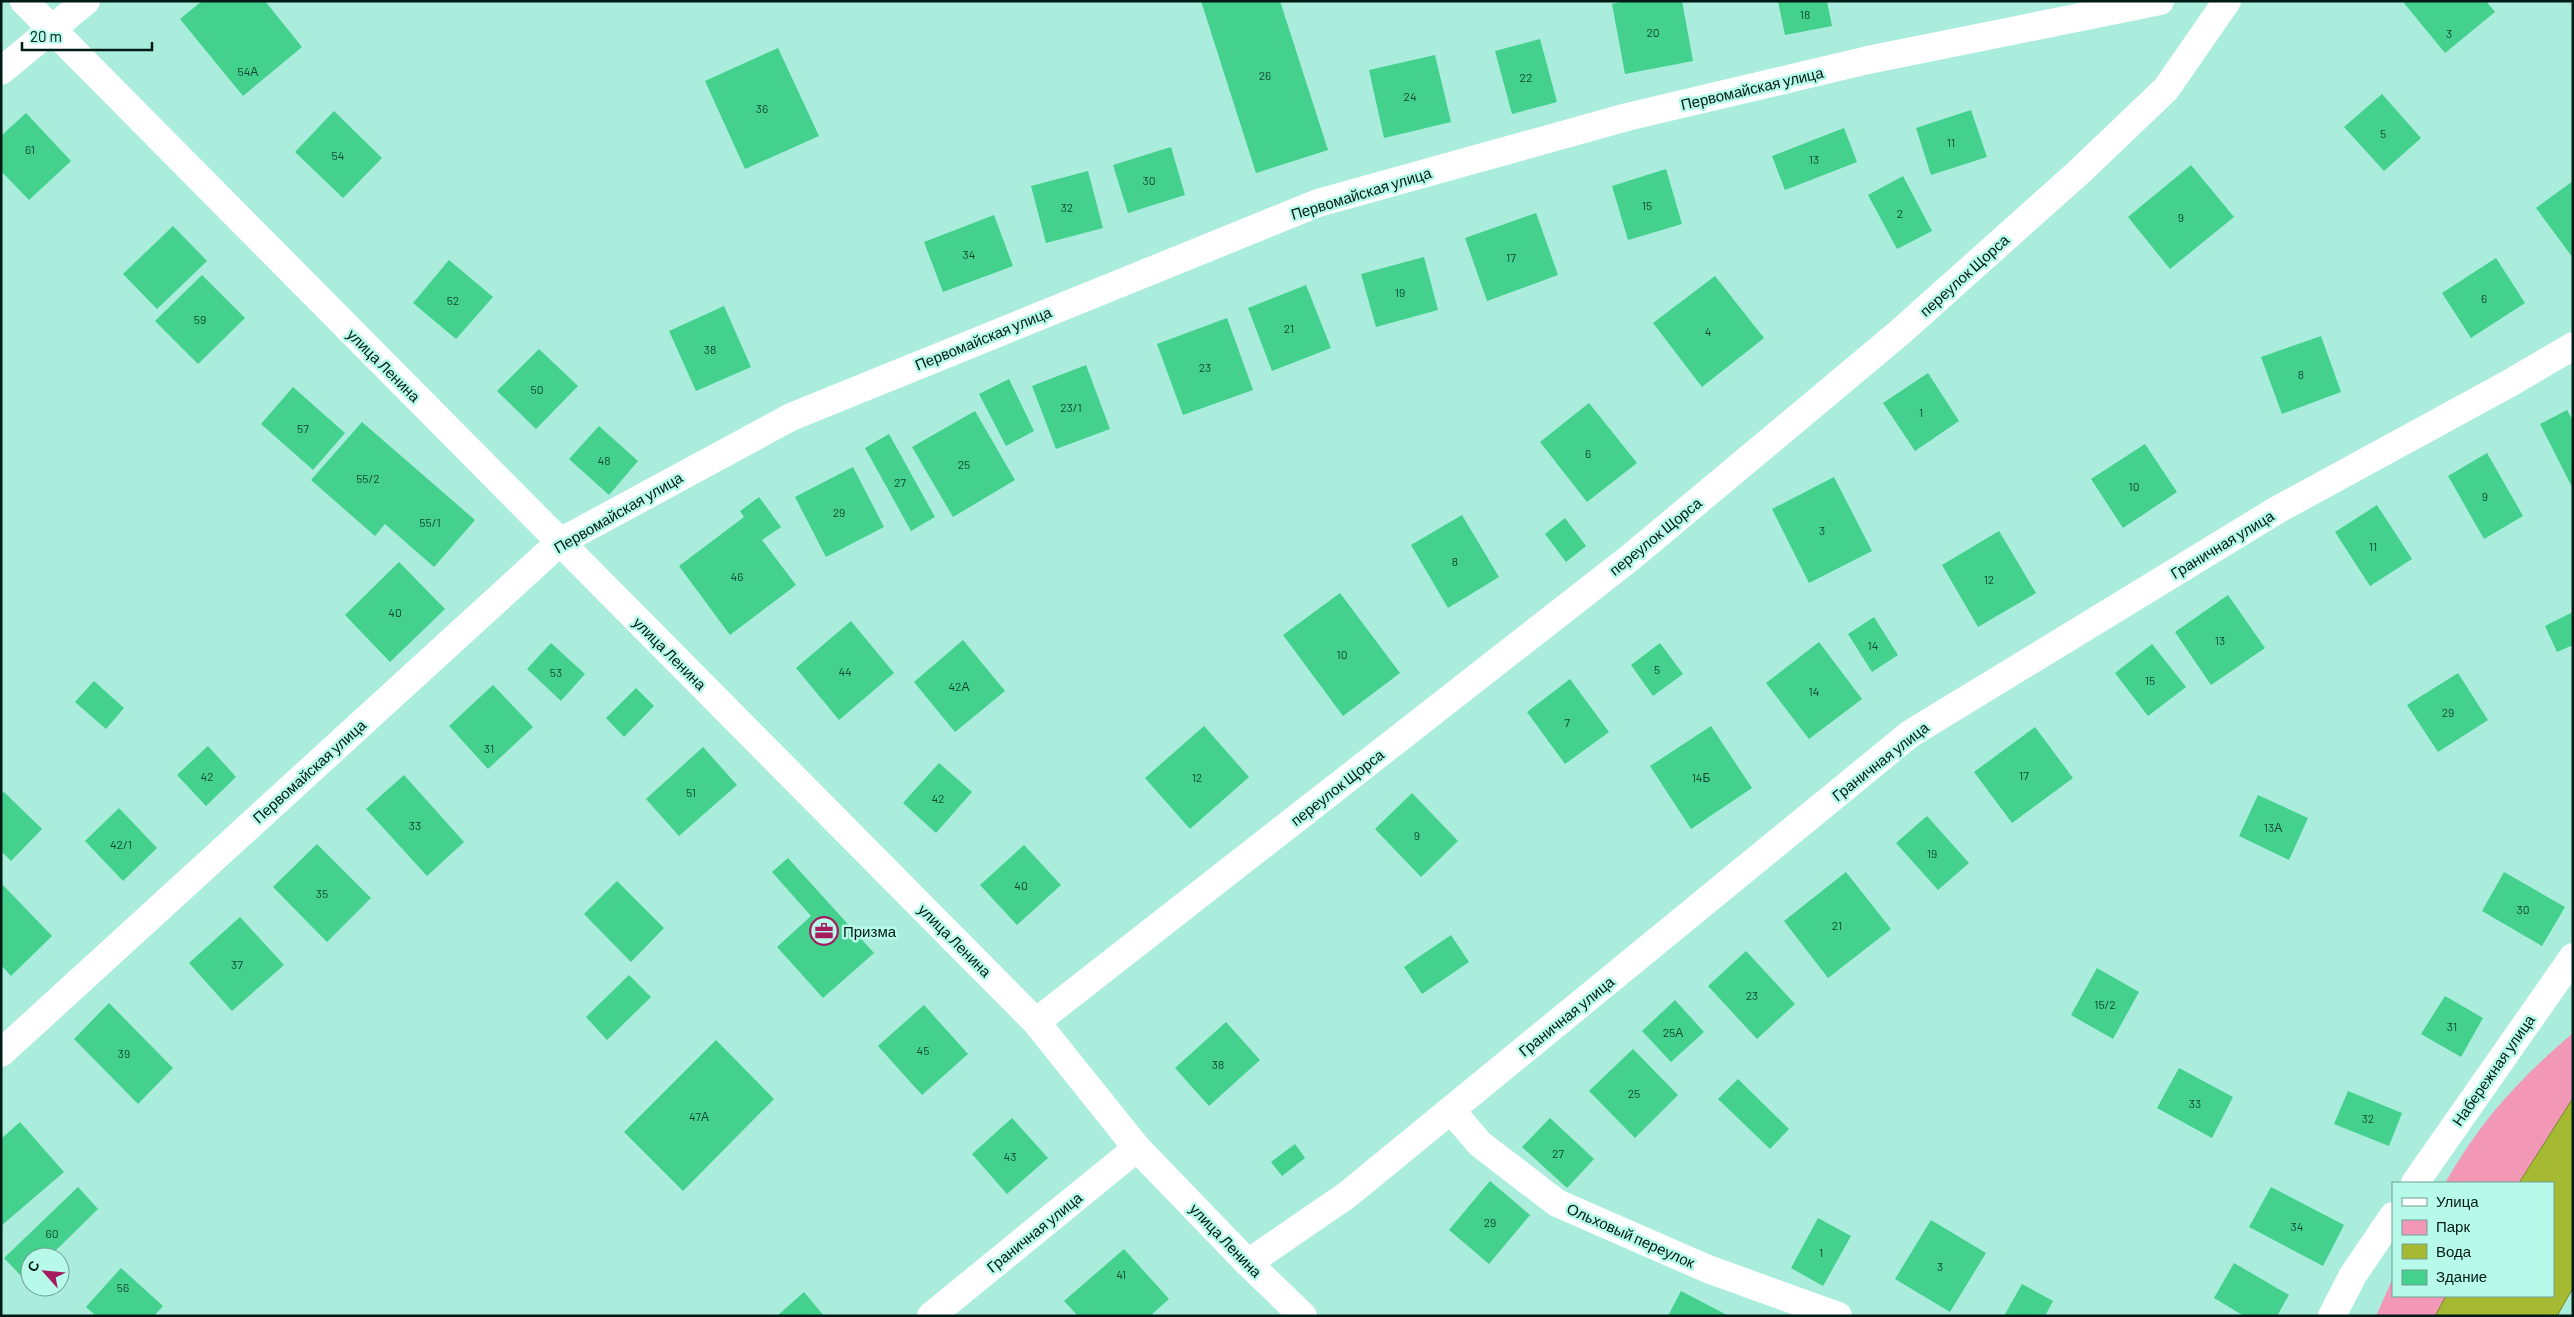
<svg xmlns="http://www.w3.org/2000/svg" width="2574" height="1317" font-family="Barlow,sans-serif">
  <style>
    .green { fill: #f297b6 }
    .water { fill: #a5ba32; stroke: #748a29 }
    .building { fill: #43d18d }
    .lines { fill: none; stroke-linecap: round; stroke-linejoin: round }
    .minor { stroke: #fff; stroke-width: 28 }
    .primary { stroke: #fff; stroke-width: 28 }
    .labels { text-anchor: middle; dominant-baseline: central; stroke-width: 5; stroke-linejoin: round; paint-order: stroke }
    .number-label { font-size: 12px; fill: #114833 }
    .street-label { font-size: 15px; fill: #001a15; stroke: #b7faea }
    .poi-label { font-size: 15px; fill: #001a15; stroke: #b7faea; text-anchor: start }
  </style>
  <rect width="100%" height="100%" fill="#aaeddd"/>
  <g class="green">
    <path d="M 2573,1033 L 2573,1098 L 2519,1183 L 2445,1183 C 2482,1119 2517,1081 2573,1033 Z"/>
    <polygon points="2393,1278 2393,1296 2446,1296 2435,1316 2376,1316"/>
  </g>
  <polygon class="water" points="2573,1098 2573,1288 2557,1316 2435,1316 2446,1296 2553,1296 2553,1183 2519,1183"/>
  <g class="building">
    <polygon points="202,1 265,1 302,47 243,96 180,19"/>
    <polygon points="1201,1 1280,1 1328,150 1256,173"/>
    <polygon points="1625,1 1682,1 1693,61 1625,74 1612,4"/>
    <polygon points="1778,1 1827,1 1832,26 1785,35"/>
    <polygon points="2407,1 2486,1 2495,12 2445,53 2404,3"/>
    <polygon points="1540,39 1557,102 1512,114 1495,51"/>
    <polygon points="778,48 819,136 745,169 705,81"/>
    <polygon points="1435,55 1451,122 1384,138 1369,70"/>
    <polygon points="2382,94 2421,138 2384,171 2344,127"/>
    <polygon points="1971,110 1987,157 1931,175 1916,128"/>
    <polygon points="334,111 382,158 343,198 295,152"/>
    <polygon points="26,113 71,161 29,200 1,171 1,136"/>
    <polygon points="1844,128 1857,162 1785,190 1772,156"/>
    <polygon points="1171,147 1185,195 1128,213 1113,165"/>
    <polygon points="2191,165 2234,217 2170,269 2128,217"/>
    <polygon points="1666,169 1682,224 1628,240 1612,186"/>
    <polygon points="1088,171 1103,228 1046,243 1031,186"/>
    <polygon points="1903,176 1932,231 1897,249 1868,195"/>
    <polygon points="2573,181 2573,258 2536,208"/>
    <polygon points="1536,213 1558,275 1487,301 1465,238"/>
    <polygon points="994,215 1013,266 943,292 924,242"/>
    <polygon points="173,226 207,261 157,309 123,274"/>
    <polygon points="1424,257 1438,310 1376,327 1361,274"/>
    <polygon points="2496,258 2525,303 2471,338 2442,293"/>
    <polygon points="449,260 493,297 456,339 413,303"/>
    <polygon points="202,275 245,318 198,364 155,321"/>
    <polygon points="1715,276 1764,338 1702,387 1653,323"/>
    <polygon points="1306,285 1331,348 1272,371 1248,308"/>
    <polygon points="724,306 751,367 696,391 669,331"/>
    <polygon points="1227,318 1253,390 1183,415 1157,344"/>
    <polygon points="2321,336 2341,392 2282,414 2261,357"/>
    <polygon points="539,349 578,386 536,429 497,391"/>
    <polygon points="1086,365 1110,429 1056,449 1032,386"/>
    <polygon points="1928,373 1959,421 1915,451 1883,403"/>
    <polygon points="1009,379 1034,431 1006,446 979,394"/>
    <polygon points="293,387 345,433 313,470 261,424"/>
    <polygon points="1589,403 1637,463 1587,502 1540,442"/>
    <polygon points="2567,410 2573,421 2573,489 2540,424"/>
    <polygon points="975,411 1015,480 953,517 912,447"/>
    <polygon points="362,422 475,520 434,567 385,524 375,536 311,480"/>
    <polygon points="599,426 638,461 609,495 569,459"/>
    <polygon points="889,434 935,517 911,531 865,448"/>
    <polygon points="2145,444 2177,492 2123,528 2091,479"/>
    <polygon points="2487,453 2523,516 2484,539 2448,476"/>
    <polygon points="853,467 884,527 826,557 795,497"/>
    <polygon points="1834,477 1872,551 1809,583 1772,509"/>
    <polygon points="759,497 781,527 762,540 796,585 730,635 679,566 744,517 740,511"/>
    <polygon points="2377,505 2412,559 2370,586 2335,532"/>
    <polygon points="1462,515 1499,577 1448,608 1411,545"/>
    <polygon points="1565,518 1586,546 1566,562 1545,534"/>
    <polygon points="1999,531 2036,593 1978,627 1942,565"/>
    <polygon points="399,562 445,609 390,662 345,615"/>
    <polygon points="1340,593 1400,673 1343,716 1283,635"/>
    <polygon points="2228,595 2265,648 2211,685 2175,632"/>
    <polygon points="2573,612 2573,645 2557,652 2545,626"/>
    <polygon points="1874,617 1898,655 1872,672 1848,634"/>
    <polygon points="851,621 894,673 839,720 796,668"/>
    <polygon points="963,640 1005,691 955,732 914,682"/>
    <polygon points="1819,642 1862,699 1809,739 1766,683"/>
    <polygon points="551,643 585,674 561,701 527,669"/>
    <polygon points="1660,643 1683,674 1653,696 1631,665"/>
    <polygon points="2152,644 2186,687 2148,716 2115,673"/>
    <polygon points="2458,673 2488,720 2438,752 2407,705"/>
    <polygon points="1570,679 1609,732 1565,764 1527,712"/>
    <polygon points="94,681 124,708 106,729 75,702"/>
    <polygon points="493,685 533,727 488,769 449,726"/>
    <polygon points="636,688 654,706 624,737 606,718"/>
    <polygon points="1204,726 1249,777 1190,829 1145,778"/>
    <polygon points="1711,726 1752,788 1691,829 1650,766"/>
    <polygon points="2035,727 2073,778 2012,823 1974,772"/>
    <polygon points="208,746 236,777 206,806 177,775"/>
    <polygon points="703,747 737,785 679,836 646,799"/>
    <polygon points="939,763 972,792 936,833 903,803"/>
    <polygon points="404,775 464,842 427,876 366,809"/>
    <polygon points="4,792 42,829 11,861 1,851 1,794"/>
    <polygon points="1412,793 1458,841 1421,877 1375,829"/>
    <polygon points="2258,795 2308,818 2289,860 2239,836"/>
    <polygon points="119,808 157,848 123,881 85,841"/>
    <polygon points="1927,816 1969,863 1938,890 1896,843"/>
    <polygon points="317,844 371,898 327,942 273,887"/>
    <polygon points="1024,845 1061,885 1017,925 980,885"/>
    <polygon points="788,858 874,953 823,998 777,947 811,916 772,872"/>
    <polygon points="1846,872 1891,929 1828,978 1784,921"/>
    <polygon points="2504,872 2565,907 2542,946 2482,911"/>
    <polygon points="617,881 664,928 631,962 584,914"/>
    <polygon points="1,883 52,936 11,976 1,965"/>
    <polygon points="240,917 284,965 232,1011 189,963"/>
    <polygon points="1451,935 1469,962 1422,994 1404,967"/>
    <polygon points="1746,951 1795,1004 1757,1039 1708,986"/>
    <polygon points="2097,968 2139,992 2113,1039 2071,1015"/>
    <polygon points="629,975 651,997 607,1040 586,1017"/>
    <polygon points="2445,996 2483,1018 2461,1057 2421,1034"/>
    <polygon points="1675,1000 1704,1032 1671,1062 1642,1031"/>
    <polygon points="109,1003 173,1068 138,1104 74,1039"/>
    <polygon points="924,1005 968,1054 922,1095 878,1046"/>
    <polygon points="1226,1022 1260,1060 1209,1106 1175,1068"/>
    <polygon points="716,1040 774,1099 683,1191 624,1132"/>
    <polygon points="1633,1049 1678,1095 1635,1138 1589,1091"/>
    <polygon points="2179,1068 2233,1097 2212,1138 2157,1108"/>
    <polygon points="1738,1079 1789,1129 1770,1149 1718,1099"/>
    <polygon points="2348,1091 2402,1113 2389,1146 2334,1124"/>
    <polygon points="1012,1118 1048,1158 1007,1194 972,1154"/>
    <polygon points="1550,1118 1594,1159 1567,1188 1522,1147"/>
    <polygon points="20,1122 64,1172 1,1226 1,1139"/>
    <polygon points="1295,1144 1305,1158 1282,1176 1271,1162"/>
    <polygon points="1490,1181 1530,1215 1489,1264 1449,1230"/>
    <polygon points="78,1187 98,1209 49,1257 30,1257 30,1275 25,1280 4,1258"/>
    <polygon points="2271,1187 2344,1225 2323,1266 2249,1227"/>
    <polygon points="1818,1218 1851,1236 1823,1286 1791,1268"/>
    <polygon points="1931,1220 1986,1253 1950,1312 1895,1279"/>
    <polygon points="1124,1249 1169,1299 1150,1316 1078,1316 1064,1301"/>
    <polygon points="2234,1263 2289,1295 2277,1316 2244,1316 2214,1298"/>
    <polygon points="121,1268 163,1306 154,1316 96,1316 86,1307"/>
    <polygon points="2022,1284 2053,1301 2045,1316 2004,1316"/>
    <polygon points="1681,1291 1729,1316 1668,1316"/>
    <polygon points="804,1292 824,1316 777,1316"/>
  </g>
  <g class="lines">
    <g class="minor">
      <polyline points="24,1 1036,1022 1137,1148 1248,1263 1303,1316"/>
      <polyline points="1036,1022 1631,557 1899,333 2079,172 2166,89 2227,1"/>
      <polyline points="1,1053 560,542 791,417 1318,203 1627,117 1868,60 2160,1"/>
      <polyline points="1451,1110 1480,1144 1557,1203 1708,1269 1838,1316"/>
      <polyline points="2415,1183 2573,957"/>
      <polyline points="1248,1263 1347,1195 1910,734 2277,510 2510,383 2573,346"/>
      <polyline points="931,1316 1137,1148"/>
      <polyline points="2332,1316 2353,1275 2393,1216"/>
    </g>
    <polyline class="primary" points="1,71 86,1"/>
  </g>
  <defs>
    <symbol id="office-ring" viewBox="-11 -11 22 22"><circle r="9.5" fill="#b7faea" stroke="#a61a5e" stroke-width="1.5"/><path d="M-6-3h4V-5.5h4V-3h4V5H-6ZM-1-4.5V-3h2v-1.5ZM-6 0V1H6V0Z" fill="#a61a5e"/></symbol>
  </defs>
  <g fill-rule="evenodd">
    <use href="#office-ring" x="808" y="915" width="32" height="32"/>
  </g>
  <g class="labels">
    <g class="number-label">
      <text x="1805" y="14">18</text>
      <text x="1653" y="32">20</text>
      <text x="2449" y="33">3</text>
      <text x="248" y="71">54А</text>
      <text x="1265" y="75">26</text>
      <text x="1526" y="77">22</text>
      <text x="1410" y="96">24</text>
      <text x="762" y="108">36</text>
      <text x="2383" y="133">5</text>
      <text x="1951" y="142">11</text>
      <text x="30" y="149">61</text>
      <text x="338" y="155">54</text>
      <text x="1814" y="159">13</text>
      <text x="1149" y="180">30</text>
      <text x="1647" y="205">15</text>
      <text x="1067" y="207">32</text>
      <text x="1900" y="213">2</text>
      <text x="2181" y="217">9</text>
      <text x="969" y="254">34</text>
      <text x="1511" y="257">17</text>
      <text x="1400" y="292">19</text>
      <text x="2484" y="298">6</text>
      <text x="453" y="300">52</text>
      <text x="200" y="319">59</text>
      <text x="1289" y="328">21</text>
      <text x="1708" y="331">4</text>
      <text x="710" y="349">38</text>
      <text x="1205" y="367">23</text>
      <text x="2301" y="374">8</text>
      <text x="537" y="389">50</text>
      <text x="1071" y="407">23/1</text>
      <text x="1921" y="412">1</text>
      <text x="303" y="428">57</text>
      <text x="1588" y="453">6</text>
      <text x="604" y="460">48</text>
      <text x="964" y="464">25</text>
      <text x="368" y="478">55/2</text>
      <text x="900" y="482">27</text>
      <text x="2134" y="486">10</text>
      <text x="2485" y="496">9</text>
      <text x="839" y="512">29</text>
      <text x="430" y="522">55/1</text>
      <text x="1822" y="530">3</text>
      <text x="2373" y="546">11</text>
      <text x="1455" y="561">8</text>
      <text x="737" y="576">46</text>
      <text x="1989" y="579">12</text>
      <text x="395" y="612">40</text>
      <text x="2220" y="640">13</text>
      <text x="1873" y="645">14</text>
      <text x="1342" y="654">10</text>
      <text x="1657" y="669">5</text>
      <text x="845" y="671">44</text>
      <text x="556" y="672">53</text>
      <text x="2150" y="680">15</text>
      <text x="959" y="686">42А</text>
      <text x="1814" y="691">14</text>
      <text x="2448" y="712">29</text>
      <text x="1567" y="722">7</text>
      <text x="489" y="748">31</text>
      <text x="2024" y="775">17</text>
      <text x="207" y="776">42</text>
      <text x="1197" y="777">12</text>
      <text x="1701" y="777">14Б</text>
      <text x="691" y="792">51</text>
      <text x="938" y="798">42</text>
      <text x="415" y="825">33</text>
      <text x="2273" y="827">13А</text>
      <text x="1417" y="835">9</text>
      <text x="121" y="844">42/1</text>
      <text x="1932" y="853">19</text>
      <text x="1021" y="885">40</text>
      <text x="322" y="893">35</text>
      <text x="2523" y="909">30</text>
      <text x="1837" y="925">21</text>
      <text x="237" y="964">37</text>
      <text x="1752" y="995">23</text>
      <text x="2105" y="1004">15/2</text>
      <text x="2452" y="1026">31</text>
      <text x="1673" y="1032">25А</text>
      <text x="923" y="1050">45</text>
      <text x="124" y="1053">39</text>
      <text x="1218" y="1064">38</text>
      <text x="1634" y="1093">25</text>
      <text x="2195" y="1103">33</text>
      <text x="699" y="1116">47А</text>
      <text x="2368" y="1118">32</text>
      <text x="1558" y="1153">27</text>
      <text x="1010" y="1156">43</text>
      <text x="1490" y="1222">29</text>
      <text x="2297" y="1226">34</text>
      <text x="52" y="1233">60</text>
      <text x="1821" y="1252">1</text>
      <text x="1940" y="1266">3</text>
      <text x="1121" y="1274">41</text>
      <text x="123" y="1287">56</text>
    </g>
    <g class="street-label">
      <text transform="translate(1752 88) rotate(-13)">Первомайская улица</text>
      <text transform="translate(1361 193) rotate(-17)">Первомайская улица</text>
      <text transform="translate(1964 275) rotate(-42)">переулок Щорса</text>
      <text transform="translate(983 338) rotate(-22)">Первомайская улица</text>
      <text transform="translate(384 365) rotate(45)">улица Ленина</text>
      <text transform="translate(618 512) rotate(-30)">Первомайская улица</text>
      <text transform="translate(1655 536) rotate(-39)">переулок Щорса</text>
      <text transform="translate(2222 544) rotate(-31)">Граничная улица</text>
      <text transform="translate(670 653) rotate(45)">улица Ленина</text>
      <text transform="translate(1880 761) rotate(-38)">Граничная улица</text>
      <text transform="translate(309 771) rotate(-42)">Первомайская улица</text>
      <text transform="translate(1337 787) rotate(-38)">переулок Щорса</text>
      <text transform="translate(955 940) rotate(45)">улица Ленина</text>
      <text transform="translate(1566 1016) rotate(-39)">Граничная улица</text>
      <text transform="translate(2493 1070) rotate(-55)">Набережная улица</text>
      <text transform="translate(1034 1232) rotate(-39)">Граничная улица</text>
      <text transform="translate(1631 1235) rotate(24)">Ольховый переулок</text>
      <text transform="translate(1226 1240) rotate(46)">улица Ленина</text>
    </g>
    <g class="poi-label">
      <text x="843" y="931">Призма</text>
    </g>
  </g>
  <rect width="2574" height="1317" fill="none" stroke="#001a15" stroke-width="5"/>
  <rect x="2392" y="1182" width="162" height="115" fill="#b7faea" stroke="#6ea095"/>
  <rect x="2402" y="1198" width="25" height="8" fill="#ffffff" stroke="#6ea095"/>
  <text x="2436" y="1207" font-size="15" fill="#001a15">Улица</text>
  <rect x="2402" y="1220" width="25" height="15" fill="#f297b6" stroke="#6ea095"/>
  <text x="2436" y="1232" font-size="15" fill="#001a15">Парк</text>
  <rect x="2402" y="1244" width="25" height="15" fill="#a5ba32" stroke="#6ea095"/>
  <text x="2436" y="1257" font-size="15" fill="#001a15">Вода</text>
  <rect x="2402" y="1270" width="25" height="15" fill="#43d18d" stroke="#6ea095"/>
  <text x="2436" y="1282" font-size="15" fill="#001a15">Здание</text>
  <g transform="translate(45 1272) rotate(297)"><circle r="24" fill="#b7faea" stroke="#6ea095"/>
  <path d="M0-4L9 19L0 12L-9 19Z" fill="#a61a5e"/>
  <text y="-8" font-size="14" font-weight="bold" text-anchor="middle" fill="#001a15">С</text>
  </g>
  <path d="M22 42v8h130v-8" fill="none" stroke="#001a15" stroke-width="2.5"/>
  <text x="30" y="42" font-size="15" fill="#001a15" stroke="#b7faea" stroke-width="4" paint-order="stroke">20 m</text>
</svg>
